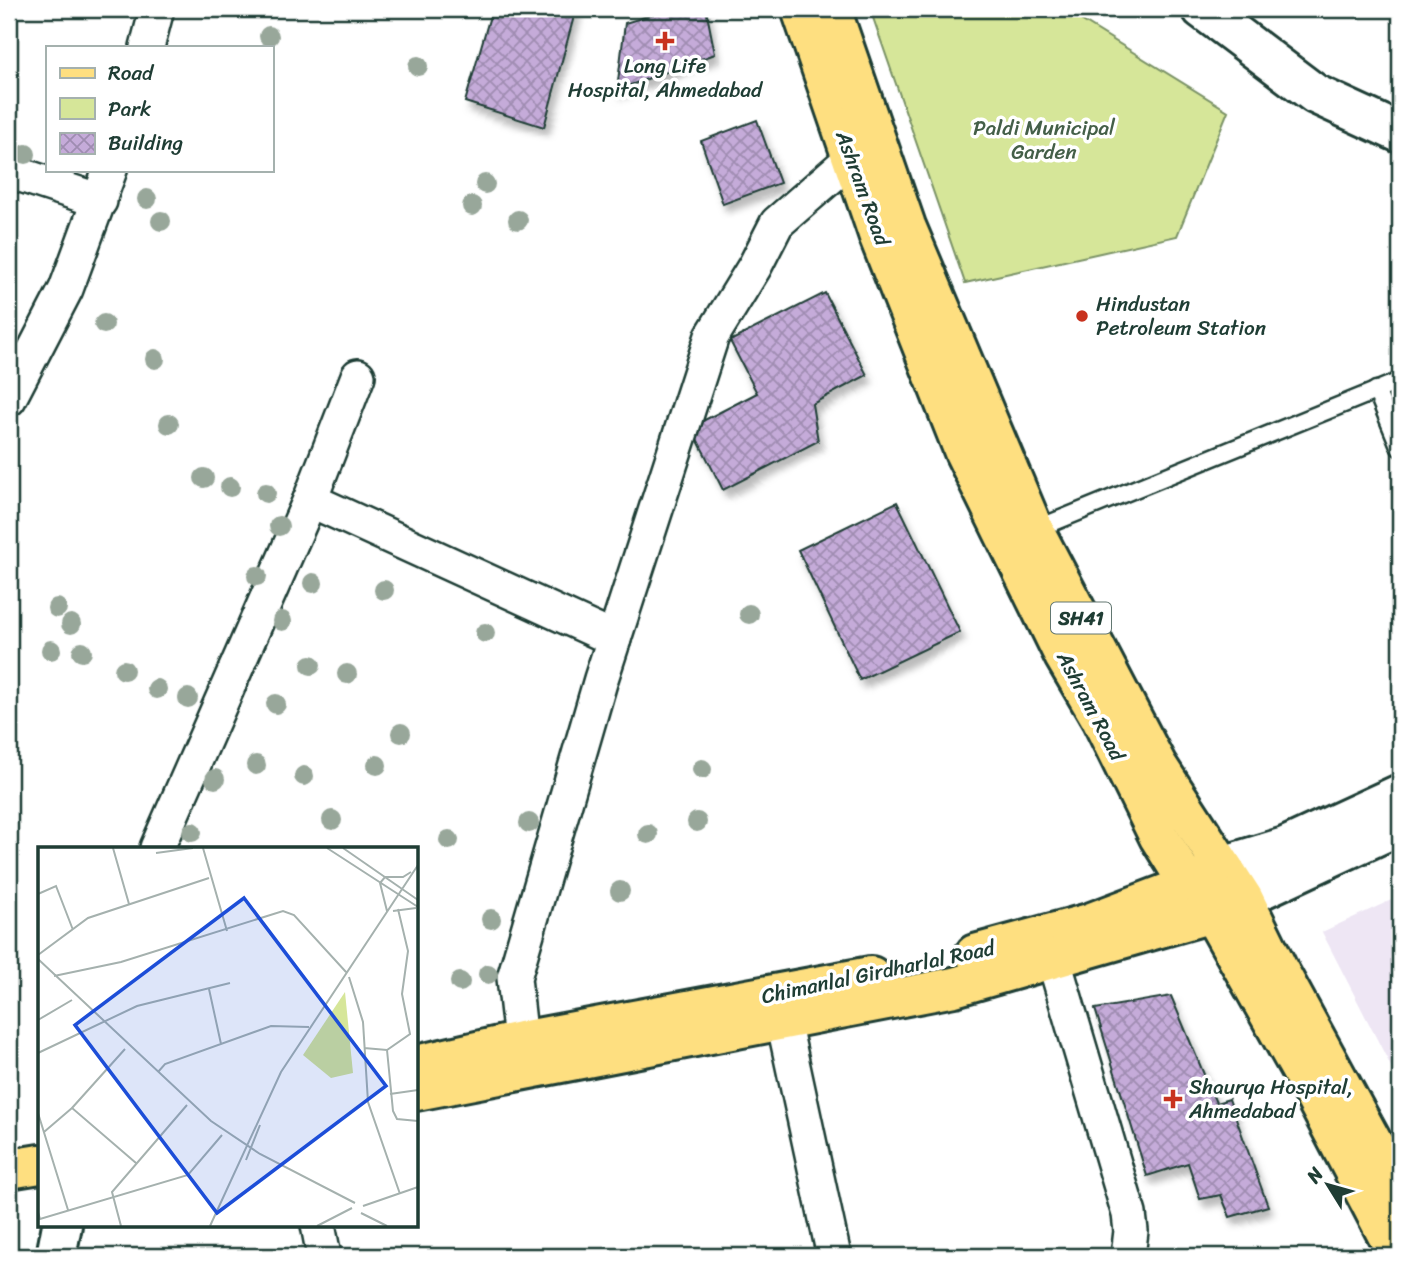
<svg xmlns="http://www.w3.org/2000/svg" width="1409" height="1265" font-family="Sriracha,sans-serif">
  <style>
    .built { fill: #eee6f4 }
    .green { fill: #d6e699; stroke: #7a9266; stroke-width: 2 }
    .building { fill: url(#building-cross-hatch); stroke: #1f3d34; stroke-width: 2; filter: url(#shadow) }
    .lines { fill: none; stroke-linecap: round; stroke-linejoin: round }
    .service-casing { stroke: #1f3d34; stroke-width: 21 }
    .minor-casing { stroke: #1f3d34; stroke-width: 38 }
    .tertiary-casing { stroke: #1f3d34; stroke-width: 44 }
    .secondary-casing { stroke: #1f3d34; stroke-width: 44 }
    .primary-casing { stroke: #1f3d34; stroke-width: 44 }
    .service { stroke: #fff; stroke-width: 16 }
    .minor { stroke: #fff; stroke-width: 33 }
    .tertiary { stroke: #fff; stroke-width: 38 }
    .secondary { stroke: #fff; stroke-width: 38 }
    .primary { stroke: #fedf80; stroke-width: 38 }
    .tree { fill: #98a79a }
    .poi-dot { fill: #c8321e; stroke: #fff; stroke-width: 2.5 }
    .labels { text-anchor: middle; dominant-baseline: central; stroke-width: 7; stroke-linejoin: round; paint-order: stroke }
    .shield { fill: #fff; stroke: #627771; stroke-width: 2 }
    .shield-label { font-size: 19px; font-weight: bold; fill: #1f3d34 }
    .poi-label { font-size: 21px; fill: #1f3d34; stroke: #fff; text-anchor: start }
    .park-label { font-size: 21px; fill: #445f48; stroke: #fff }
    .street-label { font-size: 21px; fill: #1f3d34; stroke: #fff }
    .inset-road { fill: none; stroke: #a5b1ae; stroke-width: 2 }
    .view { fill: #1d4ed8; fill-opacity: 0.15; stroke: #1d4ed8; stroke-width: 3.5 }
    .inset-edge { fill: none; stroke: #1f3d34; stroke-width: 3.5 }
  </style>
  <defs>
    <pattern id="building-cross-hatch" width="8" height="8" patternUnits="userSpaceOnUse" patternTransform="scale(1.75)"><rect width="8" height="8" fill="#c5abd9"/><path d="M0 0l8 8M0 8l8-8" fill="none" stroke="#9f8cb1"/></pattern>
    <filter id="shadow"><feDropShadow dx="4.5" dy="8" stdDeviation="3.5" flood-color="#0004"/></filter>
  </defs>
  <rect width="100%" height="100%" fill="#fff"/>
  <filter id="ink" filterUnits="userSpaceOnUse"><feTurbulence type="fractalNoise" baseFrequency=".0143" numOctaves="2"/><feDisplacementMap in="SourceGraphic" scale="14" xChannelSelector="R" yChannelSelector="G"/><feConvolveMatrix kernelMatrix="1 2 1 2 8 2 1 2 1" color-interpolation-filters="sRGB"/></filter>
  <g filter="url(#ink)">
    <polygon class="built" points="1400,896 1400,1084 1322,932"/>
    <polygon class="green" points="870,9 1063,9 1228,111 1177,236 965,283"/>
    <g class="building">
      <polygon points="492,9 576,9 544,127 465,102"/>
      <polygon points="670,9 706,9 715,54 617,90 625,23"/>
      <polygon points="757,120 780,183 723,204 701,141"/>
      <polygon points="825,293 867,375 812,404 818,441 723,490 691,427 757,393 730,341"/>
      <polygon points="897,502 960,632 860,680 798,550"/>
      <polygon points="1171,996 1216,1103 1229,1099 1268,1206 1230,1217 1221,1195 1200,1199 1188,1163 1147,1176 1095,1009"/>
    </g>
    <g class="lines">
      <defs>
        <g id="service">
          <polyline points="1376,390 1400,448"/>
          <polyline points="1034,530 1400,381"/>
        </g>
        <g id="minor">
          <polyline points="147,47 157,9"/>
          <polyline points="9,171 100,201"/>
          <polyline points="9,399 66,289 110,170"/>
          <polyline points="310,500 614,639"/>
          <polyline points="157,848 310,500 358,376"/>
          <polyline points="1054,961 1129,1214 1131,1231 1128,1256"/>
          <polyline points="783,1020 834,1256"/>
          <polyline points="521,1041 514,978 601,679 712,336 755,266 777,223 852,158"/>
          <polyline points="318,1225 324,1256"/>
        </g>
        <g id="tertiary">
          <polyline points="1202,9 1315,94 1400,133"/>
          <polyline points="56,1256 62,1225"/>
        </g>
        <g id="secondary">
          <polyline points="1222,866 1285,847 1400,794"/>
          <polyline points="1243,898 1400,825"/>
        </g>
        <g id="primary">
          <polyline points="801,9 879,237 964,452 1064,656 1101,719 1159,837 1189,885 1212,913 1305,1078 1398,1256"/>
          <polyline points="831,9 906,226 1034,530 1157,765 1243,898 1277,967 1400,1193"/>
          <polyline points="975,954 1089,923 1189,885 1211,872"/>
          <polyline points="425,1063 521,1041 871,976"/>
          <polyline points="416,1091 954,987 1212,913 1232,903"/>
          <polyline points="9,1169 40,1164"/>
        </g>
      </defs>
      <use href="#service" class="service-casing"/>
      <use href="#minor" class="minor-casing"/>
      <use href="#tertiary" class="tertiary-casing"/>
      <use href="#secondary" class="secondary-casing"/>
      <use href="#primary" class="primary-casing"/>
      <use href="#service" class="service"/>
      <use href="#minor" class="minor"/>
      <use href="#tertiary" class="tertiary"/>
      <use href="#secondary" class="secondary"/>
      <use href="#primary" class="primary"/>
    </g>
    <g class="tree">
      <circle cx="269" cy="36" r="10"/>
      <circle cx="418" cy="66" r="10"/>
      <circle cx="26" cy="154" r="10"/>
      <circle cx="485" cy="184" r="10"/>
      <circle cx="147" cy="199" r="10"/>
      <circle cx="472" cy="206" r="10"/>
      <circle cx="518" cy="220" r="10"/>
      <circle cx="161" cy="221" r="10"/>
      <circle cx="104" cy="324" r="10"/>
      <circle cx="155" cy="359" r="10"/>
      <circle cx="169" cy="424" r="10"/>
      <circle cx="204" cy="478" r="10"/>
      <circle cx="230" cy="487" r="10"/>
      <circle cx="266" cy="493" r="10"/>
      <circle cx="279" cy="526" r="10"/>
      <circle cx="257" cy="576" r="10"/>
      <circle cx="313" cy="583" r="10"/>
      <circle cx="384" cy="590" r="10"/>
      <circle cx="57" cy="608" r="10"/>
      <circle cx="749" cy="614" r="10"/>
      <circle cx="282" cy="621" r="10"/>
      <circle cx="71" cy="624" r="10"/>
      <circle cx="485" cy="633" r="10"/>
      <circle cx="51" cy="650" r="10"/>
      <circle cx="82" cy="652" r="10"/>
      <circle cx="311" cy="665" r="10"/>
      <circle cx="124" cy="670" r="10"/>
      <circle cx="347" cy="674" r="10"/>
      <circle cx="157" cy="689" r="10"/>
      <circle cx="188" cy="698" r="10"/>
      <circle cx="276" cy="704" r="10"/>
      <circle cx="401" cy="733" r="10"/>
      <circle cx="256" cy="765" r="10"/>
      <circle cx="377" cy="765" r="10"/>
      <circle cx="702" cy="769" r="10"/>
      <circle cx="304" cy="776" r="10"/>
      <circle cx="215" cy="779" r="10"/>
      <circle cx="332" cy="820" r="10"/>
      <circle cx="697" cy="822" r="10"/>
      <circle cx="529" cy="823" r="10"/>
      <circle cx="192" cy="832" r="10"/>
      <circle cx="648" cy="834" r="10"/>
      <circle cx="449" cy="840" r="10"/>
      <circle cx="620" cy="891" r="10"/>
      <circle cx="491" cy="919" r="10"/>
      <circle cx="488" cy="974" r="10"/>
      <circle cx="460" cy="982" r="10"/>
    </g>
  </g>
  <g class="poi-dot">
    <path d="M661.5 30.5h7v7h7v7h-7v7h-7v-7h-7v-7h7z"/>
    <circle cx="1082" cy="316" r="7"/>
    <path d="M1169.5 1088.5h7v7h7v7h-7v7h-7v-7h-7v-7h7z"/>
  </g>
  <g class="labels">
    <rect class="shield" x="1051" y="602.5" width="60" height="31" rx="5"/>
    <g class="shield-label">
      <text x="1081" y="618">SH41</text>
    </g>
    <g class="poi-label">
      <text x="665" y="66" text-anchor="middle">Long Life<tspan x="665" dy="24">Hospital, Ahmedabad</tspan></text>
      <text x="1096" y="304">Hindustan<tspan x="1096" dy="24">Petroleum Station</tspan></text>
      <text x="1189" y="1087">Shaurya Hospital,<tspan x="1189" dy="24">Ahmedabad</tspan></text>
    </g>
    <g class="park-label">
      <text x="1044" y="128">Paldi Municipal<tspan x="1044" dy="24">Garden</tspan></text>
    </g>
    <g class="street-label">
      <text transform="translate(863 188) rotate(70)">Ashram Road</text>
      <text transform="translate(1091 706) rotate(62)">Ashram Road</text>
      <text transform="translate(878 972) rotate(-12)">Chimanlal Girdharlal Road</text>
    </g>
  </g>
  <g transform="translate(38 847)">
    <rect width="380" height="380" fill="#fff"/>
    <path d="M 307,145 L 315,226 L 293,231 L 265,208 Z" fill="#d6e699"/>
    <path class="inset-road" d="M 75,1 L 91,57M 165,1 L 189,84M 289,1 L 380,60M 305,1 L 380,53M 118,6 L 155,1M 0,47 L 18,39 L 35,83M 349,64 L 342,36 L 347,30 L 365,30 L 373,25M 355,64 L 378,61M 0,108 L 50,71 L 171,31M 0,112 L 173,274 L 222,307 L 317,356M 16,129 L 83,115 L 245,64 L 256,68 L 308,125M 311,130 L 325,175 L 330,255 L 362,347M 171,142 L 183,197M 0,173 L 34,153M 326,201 L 349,203 L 372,187 L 364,147 L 370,104 L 360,62M 87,202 L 34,261 L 98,316M 349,203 L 355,264 L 359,272 L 380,274M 0,206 L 99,159 L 192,136M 120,225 L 127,217 L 233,179 L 271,180M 352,247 L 380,243M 0,266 L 30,363M 6,285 L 34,261M 208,313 L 222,278M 325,359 L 380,340M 0,365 L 2,372 L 150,328 L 184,288M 323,366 L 349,379M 83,379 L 74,345 L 149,258M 172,379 L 243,225 L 380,18M 279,379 L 314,361"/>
    <path class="view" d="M 206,51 L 348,239 L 179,366 L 37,178 Z"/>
    <rect width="380" height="380" class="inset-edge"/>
  </g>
  <rect width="1409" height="1265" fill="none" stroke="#fff" stroke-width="35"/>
  <rect x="18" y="18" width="1374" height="1230" fill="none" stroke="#1f3d34" stroke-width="2.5" filter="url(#ink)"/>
  <rect x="46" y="46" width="228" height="126" fill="#ffffff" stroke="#a5b1ae" stroke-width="2"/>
  <rect x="60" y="68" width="35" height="10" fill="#fedf80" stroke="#a5b1ae" stroke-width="2"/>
  <text x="108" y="80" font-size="21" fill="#1f3d34">Road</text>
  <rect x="60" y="98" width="35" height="21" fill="#d6e699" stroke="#a5b1ae" stroke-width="2"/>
  <text x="108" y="116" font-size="21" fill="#1f3d34">Park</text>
  <rect x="60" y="133" width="35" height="21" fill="url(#building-cross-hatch)" stroke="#a5b1ae" stroke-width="2"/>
  <text x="108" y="150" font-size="21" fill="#1f3d34">Building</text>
  <g transform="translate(1328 1185) rotate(307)" stroke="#ffffff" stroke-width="5" paint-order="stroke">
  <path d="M0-5L12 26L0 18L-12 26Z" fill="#1f3d34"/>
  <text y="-10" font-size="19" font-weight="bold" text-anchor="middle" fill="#1f3d34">N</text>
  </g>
</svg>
